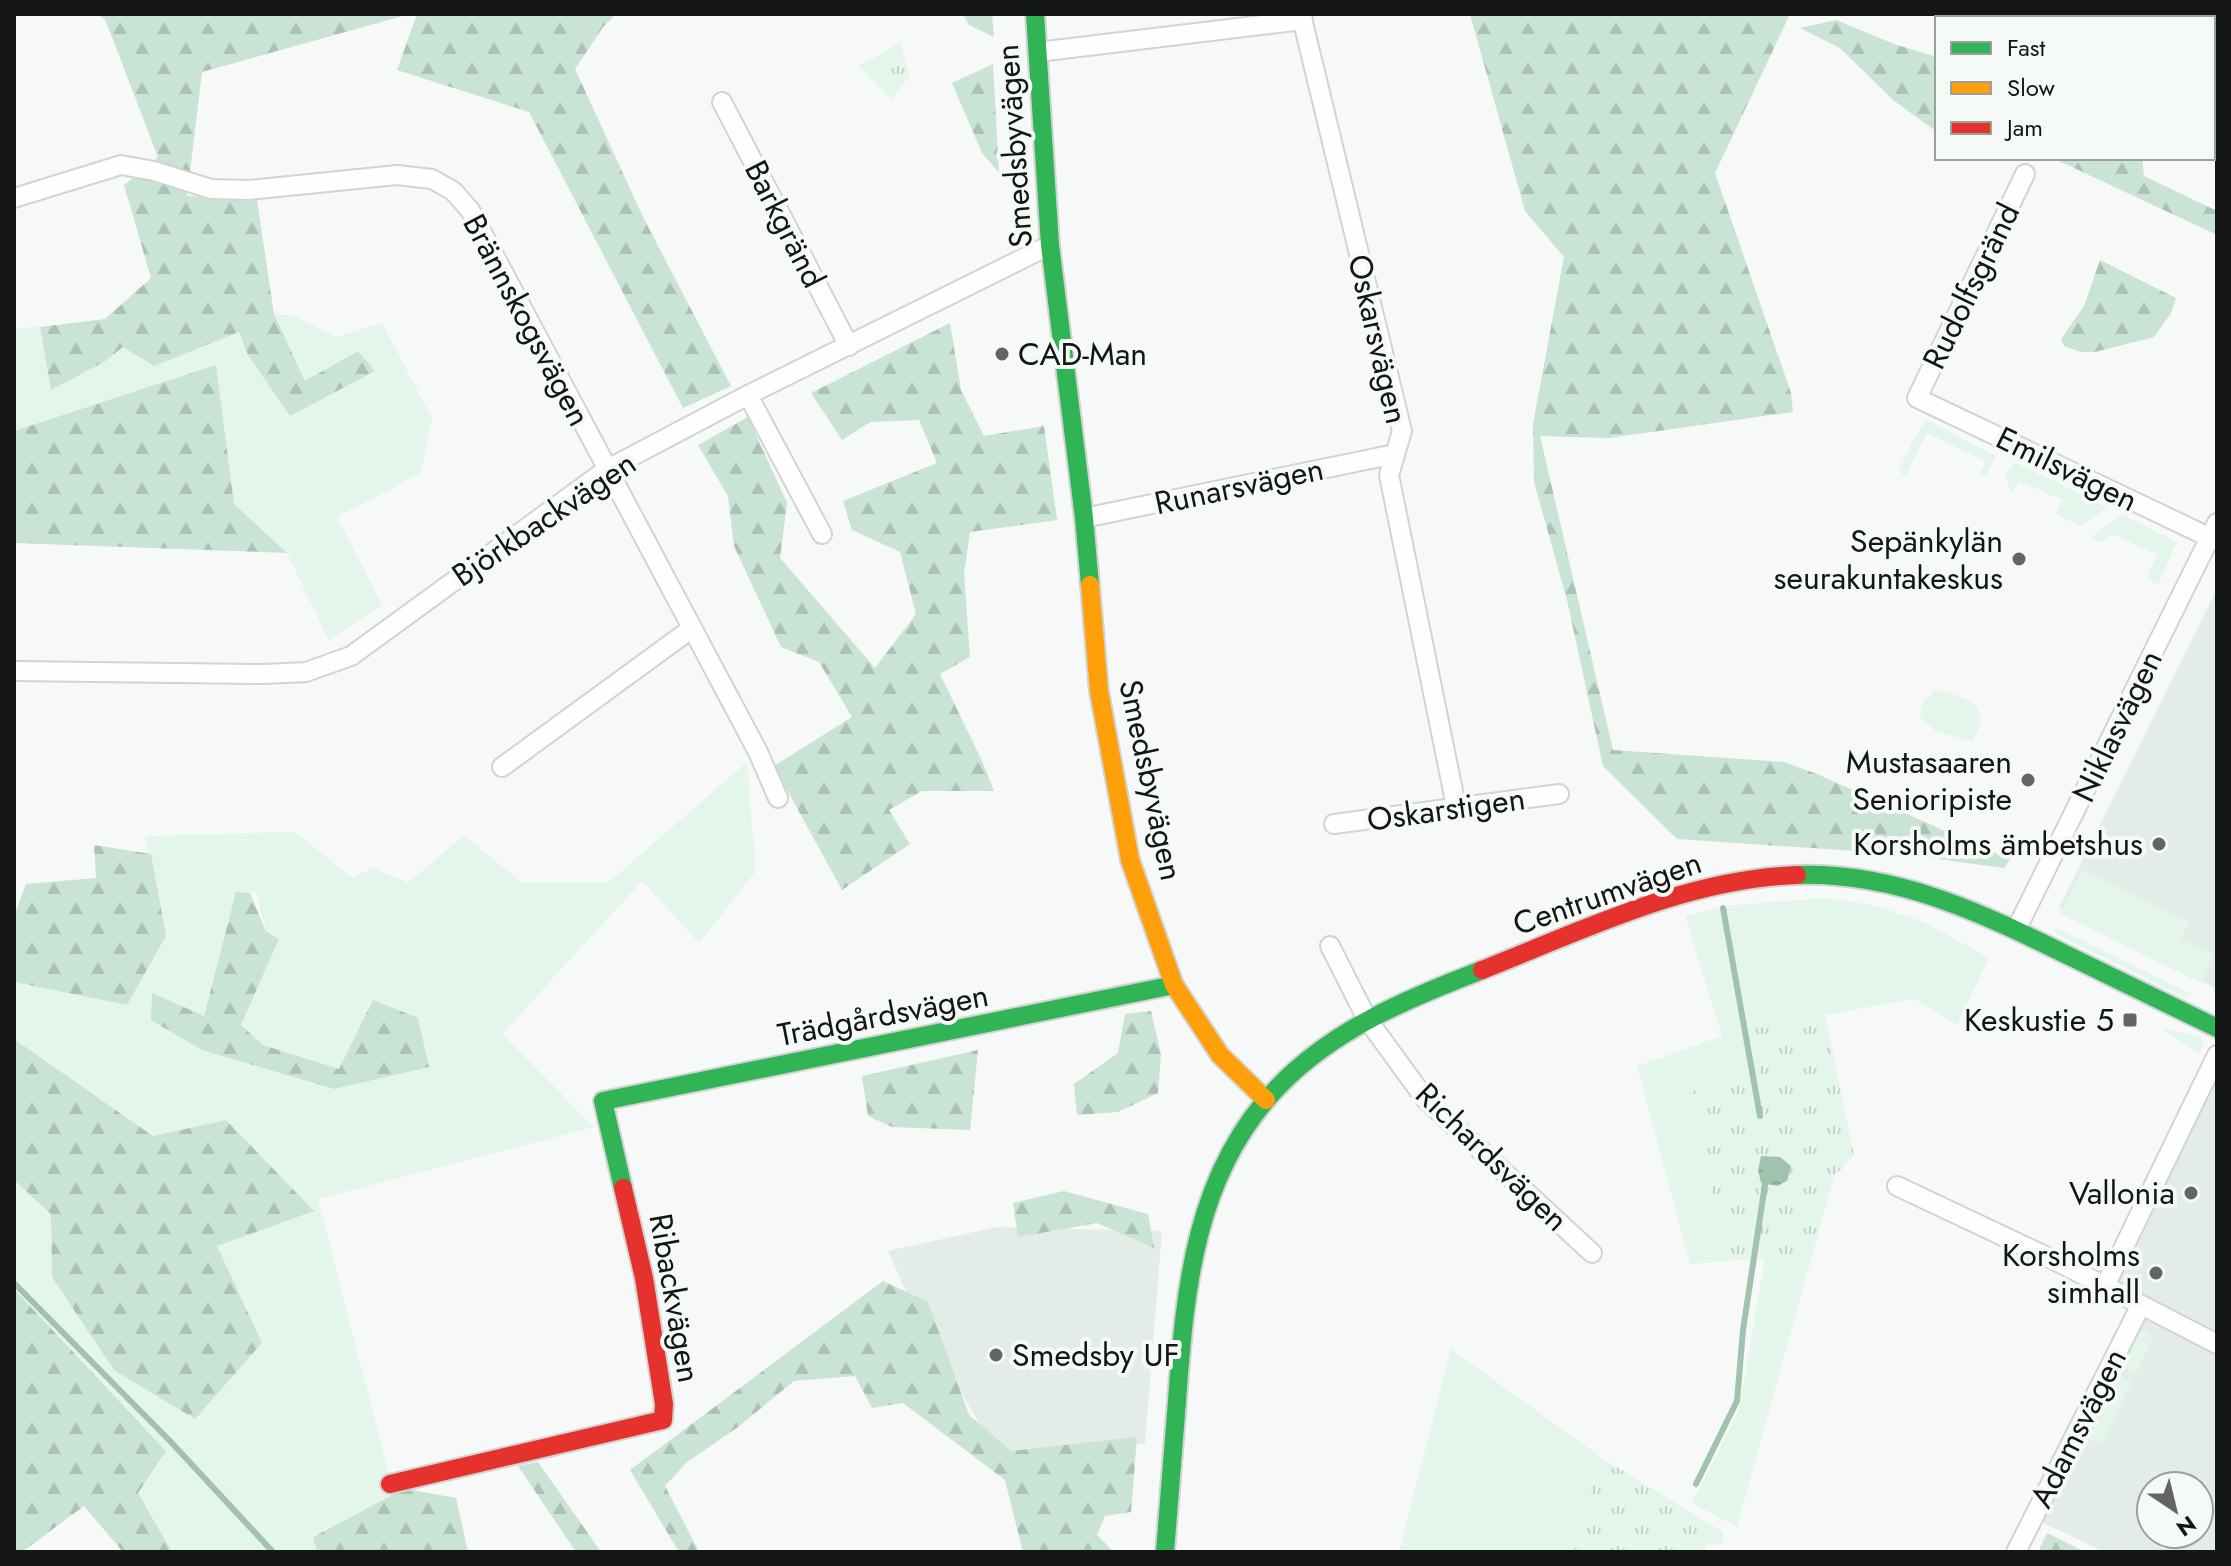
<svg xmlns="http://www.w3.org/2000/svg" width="2231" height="1566" font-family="Jost,sans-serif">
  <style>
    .built { fill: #e3ece7; fill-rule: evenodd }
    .green { fill: #e4f6eb; fill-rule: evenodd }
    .forest { fill: url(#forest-firs) }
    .park { fill: url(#park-tufts) }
    .water { fill: url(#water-ripples) }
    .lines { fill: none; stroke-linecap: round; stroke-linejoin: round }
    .stream { stroke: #a2c2b0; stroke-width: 6 }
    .street-casing { stroke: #d2d4d3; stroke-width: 22 }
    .fast-casing { stroke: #d2d4d3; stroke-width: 22 }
    .slow-casing { stroke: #d2d4d3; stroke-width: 22 }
    .jam-casing { stroke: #d2d4d3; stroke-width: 22 }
    .street { stroke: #fefefe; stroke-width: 18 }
    .fast { stroke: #30b455; stroke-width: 18 }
    .slow { stroke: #ff9f0a; stroke-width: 18 }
    .jam { stroke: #e5322d; stroke-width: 18 }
    .poi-dot { fill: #636564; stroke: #f5faf7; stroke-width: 3 }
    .labels { text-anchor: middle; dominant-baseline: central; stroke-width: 8; stroke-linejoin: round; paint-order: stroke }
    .street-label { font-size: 32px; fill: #141615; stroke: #f5faf7 }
    .poi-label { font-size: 32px; fill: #141615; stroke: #f5faf7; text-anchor: end }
  </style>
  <defs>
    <pattern id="forest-firs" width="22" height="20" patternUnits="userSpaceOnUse" patternTransform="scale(2)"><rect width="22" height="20" fill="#c9e3d4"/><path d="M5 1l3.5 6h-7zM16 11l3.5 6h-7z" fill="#acc2b5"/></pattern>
    <pattern id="park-tufts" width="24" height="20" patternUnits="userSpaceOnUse" patternTransform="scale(2)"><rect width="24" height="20" fill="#e4f6eb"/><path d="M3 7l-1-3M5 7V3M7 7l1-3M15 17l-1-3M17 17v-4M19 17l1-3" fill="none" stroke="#c3d2c9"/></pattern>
    <pattern id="water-ripples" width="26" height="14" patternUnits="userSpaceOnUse" patternTransform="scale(2)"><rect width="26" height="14" fill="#a2c2b0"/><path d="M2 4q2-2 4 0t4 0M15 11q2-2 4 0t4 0" fill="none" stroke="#8ba696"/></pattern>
  </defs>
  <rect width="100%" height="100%" fill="#f6f9f7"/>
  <g class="built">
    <polygon points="2217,589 2217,989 2059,908"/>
    <path d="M 2214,1077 L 2217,1079 L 2217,1552 L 2105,1552 L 2039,1521 L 2146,1301 L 2112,1284 ZM 2151,1486 L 2199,1486 L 2199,1534 L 2151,1534 Z"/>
    <polygon points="997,1227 1162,1231 1145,1443 998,1466 993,1447 921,1324 888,1251"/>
  </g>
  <g class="green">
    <polygon points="274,314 293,315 337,337 382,323 432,418 421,473 337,517 382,605 329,641 288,555 234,504 216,366 14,431 14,328 40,327 51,389 104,362 123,347 154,366 239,332 248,355 290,416 357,351 305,381"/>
    <polygon points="1927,420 1996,456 1985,477 1980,473 1986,461 1927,433 1905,477 1899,470 1915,436"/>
    <polygon points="2014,462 2107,507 2080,527 2056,513 2062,500 2019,481 2011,493 2005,475"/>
    <polygon points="2122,514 2177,542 2158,585 2147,578 2157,555 2113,534 2100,543 2091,537"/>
    <path d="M 1935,690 C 1967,696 1994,706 1972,741 L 1937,732 L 1920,717 L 1922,704 Z"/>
    <path d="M 747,762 L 756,871 L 699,943 L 642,881 L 502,1034 L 594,1127 L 318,1199 L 394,1494 L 313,1536 L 317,1552 L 172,1552 L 138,1493 L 166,1451 L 14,1289 L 14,1180 L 51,1214 L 52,1277 L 262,1343 L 217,1246 L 313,1211 L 226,1120 L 153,1136 L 14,1039 L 14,982 L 127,1005 L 166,936 L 145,836 L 296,832 L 352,878 L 373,868 L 408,883 L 464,835 L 521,882 L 608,883 ZM 236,892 L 256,892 L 266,932 L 279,939 L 241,1025 L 263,1045 L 339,1069 L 373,1000 L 334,1089 L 202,1050 L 151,1020 L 152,994 L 204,1016 Z"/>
    <polygon points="2082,870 2189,922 2181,939 2214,955 2201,983 2060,914"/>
    <polygon points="1825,898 1873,905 1924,922 1989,958 1957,1025 1914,999 1825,1015 1854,1155 1834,1176 1737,1527 1692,1503 1739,1410 1765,1258 1690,1264 1637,1066 1722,1036 1685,916 1725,906"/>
    <polygon points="2056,928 2192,994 2181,996 2060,936 2054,930"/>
    <polygon points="2166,1029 2200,1036 2204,1042 2199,1053 2163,1030"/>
    <polygon points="2141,1330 2153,1337 2136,1374 2123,1368"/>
    <polygon points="1451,1349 1602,1458 1570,1552 1399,1552"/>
    <polygon points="2120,1376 2132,1382 2101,1445 2089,1439"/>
  </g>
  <g class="forest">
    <polygon points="97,14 410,14 202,72 187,196 257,200 274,314 305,381 358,351 375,371 290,416 248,355 239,332 154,366 123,347 104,362 51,390 40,327 105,319 151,278 124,185 158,157 105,19"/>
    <polygon points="417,14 616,14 603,27 575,69 643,217 731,386 683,408 529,112 397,70"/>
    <polygon points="963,14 992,14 994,37 969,25"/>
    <polygon points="1470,14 1790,14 1715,173 1791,393 1793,412 1609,438 1540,436 1613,750 1784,762 1817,774 2010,860 2004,868 1901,854 1677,839 1603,766 1567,600 1534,482 1533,424 1564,257 1525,211"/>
    <polygon points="1836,20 1894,44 1937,57 1937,132 1893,100 1840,48 1800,28"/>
    <polygon points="993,64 999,173 982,153 952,83"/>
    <polygon points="2059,158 2142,158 2144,176 2217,211 2217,235 2057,160"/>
    <polygon points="2100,260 2176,298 2171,313 2154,337 2095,352 2081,352 2064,346 2061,339 2084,306"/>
    <polygon points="950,323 961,390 984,436 1044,426 1057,520 970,532 964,574 970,657 940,674 983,763 994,791 922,791 889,810 910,844 842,890 774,766 852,717 819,662 781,647 734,546 728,496 698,445 748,417 787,503 780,558 875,668 916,614 900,552 852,530 843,501 937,463 919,420 870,422 842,440 811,393"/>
    <polygon points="216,365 234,504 287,553 14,543 14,431"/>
    <polygon points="94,845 151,854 166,936 127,1005 14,982 14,916 26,884 96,878"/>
    <polygon points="236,892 250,893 266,932 279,939 241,1025 263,1045 339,1069 373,1000 418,1018 429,1067 334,1089 202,1050 151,1020 152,993 204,1016"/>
    <polygon points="1151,1011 1161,1054 1158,1093 1118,1112 1077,1115 1074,1084 1118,1053 1125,1014"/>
    <polygon points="14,1039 153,1136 226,1120 314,1211 217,1246 262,1343 195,1419 114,1370 52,1277 51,1214 14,1180"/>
    <polygon points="978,1050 970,1130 892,1127 868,1116 862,1076"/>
    <polygon points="1064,1191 1148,1214 1154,1248 1097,1223 1018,1237 1013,1203"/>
    <polygon points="883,1281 928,1302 969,1415 1011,1451 1137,1437 1131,1512 1105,1516 1097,1535 1114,1552 1023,1552 1005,1480 903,1403 872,1408 855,1376 794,1381 738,1427 687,1462 665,1486 699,1552 679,1552 630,1470"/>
    <polygon points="14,1289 166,1451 138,1493 172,1552 123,1552 84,1506 22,1552 14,1552"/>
    <polygon points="538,1462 601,1552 576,1552 518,1466"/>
    <polygon points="412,1490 456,1498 468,1552 317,1552 313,1537 394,1494"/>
    <polygon points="2047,1533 2085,1552 2038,1552"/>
  </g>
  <g class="park">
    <polygon points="900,43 910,76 892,99 859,66"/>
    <polygon points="1824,1015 1854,1155 1834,1176 1813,1252 1728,1261 1690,1092 1761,1073 1754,1029"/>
    <polygon points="1602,1458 1723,1532 1724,1544 1707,1545 1705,1552 1570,1552"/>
  </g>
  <polygon class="water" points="1761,1156 1780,1157 1791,1166 1787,1181 1777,1186 1761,1183 1758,1170"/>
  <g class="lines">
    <g class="stream">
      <polyline points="1723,908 1760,1116"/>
      <polyline points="14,1283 170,1441 273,1552"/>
      <polyline points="1696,1484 1737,1401 1743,1330 1766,1178"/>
    </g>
    <defs>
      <g id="street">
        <polyline points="1301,14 1402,431 1389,475 1456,806"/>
        <polyline points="1038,52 1303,20"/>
        <polyline points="722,102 849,346"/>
        <polyline points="2025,174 1917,398 2217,541"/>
        <polyline points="14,198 121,165 154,171 211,189 249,190 397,175 432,179 453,191 470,210 758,752 778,798"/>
        <polyline points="748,395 822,534"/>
        <polyline points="1084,518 1395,454"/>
        <polyline points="14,671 264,674 306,672 351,656 606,470 748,395 1050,245"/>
        <polyline points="502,767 691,629"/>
        <polyline points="1334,824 1559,794"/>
        <polyline points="2016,930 2217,523"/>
        <polyline points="1330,946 1367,1019 1426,1100 1592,1253"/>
        <polyline points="1897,1186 2060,1263 2217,1344"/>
        <polyline points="2105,1286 2217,1055"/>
        <polyline points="2016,1552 2141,1305"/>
      </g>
      <g id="fast">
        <polyline points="1035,14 1050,245 1084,518 1090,585"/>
        <path d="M 1797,875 C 1896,872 1982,913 2069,956 C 2118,980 2168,1004 2217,1028"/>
        <polyline points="623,1188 603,1101 1174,985"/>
        <path d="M 1165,1552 C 1169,1502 1173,1451 1177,1401 C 1185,1288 1195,1172 1279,1086 C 1334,1029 1409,998 1482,970"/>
      </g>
      <polyline id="slow" points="1090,585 1099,691 1130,860 1174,985 1220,1055 1266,1100"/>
      <g id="jam">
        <path d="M 1482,970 C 1584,930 1686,879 1797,875"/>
        <polyline points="390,1484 663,1420 664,1404 644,1278 623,1188"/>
      </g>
    </defs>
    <use href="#street" class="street-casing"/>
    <use href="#fast" class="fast-casing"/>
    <use href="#slow" class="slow-casing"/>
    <use href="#jam" class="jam-casing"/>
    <use href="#street" class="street"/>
    <use href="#fast" class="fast"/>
    <use href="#slow" class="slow"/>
    <use href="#jam" class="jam"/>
  </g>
  <g class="poi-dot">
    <circle cx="1002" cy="354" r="8"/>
    <circle cx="2019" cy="559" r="8"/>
    <circle cx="2028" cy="780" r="8"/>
    <circle cx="2159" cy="844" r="8"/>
    <rect x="2122" y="1012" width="16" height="16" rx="4"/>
    <circle cx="2191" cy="1193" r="8"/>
    <circle cx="2156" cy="1273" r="8"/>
    <circle cx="996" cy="1355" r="8"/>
  </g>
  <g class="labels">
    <g class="street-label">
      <text transform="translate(1014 146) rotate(-94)">Smedsbyvägen</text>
      <text transform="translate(785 224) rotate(63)">Barkgränd</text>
      <text transform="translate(1971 286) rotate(-64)">Rudolfsgränd</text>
      <text transform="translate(527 320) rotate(62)">Brännskogsvägen</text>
      <text transform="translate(1378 339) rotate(77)">Oskarsvägen</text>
      <text transform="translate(2067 469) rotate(26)">Emilsvägen</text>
      <text transform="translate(1239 486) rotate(-12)">Runarsvägen</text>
      <text transform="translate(544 519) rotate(-34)">Björkbackvägen</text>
      <text transform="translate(2117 726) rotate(-64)">Niklasvägen</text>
      <text transform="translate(1151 780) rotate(78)">Smedsbyvägen</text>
      <text transform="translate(1446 809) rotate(-8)">Oskarstigen</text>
      <text transform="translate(1607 893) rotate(-19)">Centrumvägen</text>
      <text transform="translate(883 1015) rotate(-11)">Trädgårdsvägen</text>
      <text transform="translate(1492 1157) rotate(44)">Richardsvägen</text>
      <text transform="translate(675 1298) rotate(80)">Ribackvägen</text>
      <text transform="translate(2078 1428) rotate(-63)">Adamsvägen</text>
    </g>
    <g class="poi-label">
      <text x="1018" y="354" text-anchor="start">CAD-Man</text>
      <text x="2003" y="541">Sepänkylän<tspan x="2003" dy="37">seurakuntakeskus</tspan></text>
      <text x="2012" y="762">Mustasaaren<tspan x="2012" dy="37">Senioripiste</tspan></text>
      <text x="2143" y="844">Korsholms ämbetshus</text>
      <text x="2114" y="1020">Keskustie 5</text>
      <text x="2175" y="1193">Vallonia</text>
      <text x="2140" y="1255">Korsholms<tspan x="2140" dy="37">simhall</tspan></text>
      <text x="1012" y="1355" text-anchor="start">Smedsby UF</text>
    </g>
  </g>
  <rect width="2231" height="1566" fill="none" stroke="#141615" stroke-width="32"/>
  <rect x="1935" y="16" width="280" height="144" fill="#f5faf7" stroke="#9b9f9d" stroke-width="2"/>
  <rect x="1951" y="42" width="40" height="12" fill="#30b455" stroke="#9b9f9d" stroke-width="2"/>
  <text x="2007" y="56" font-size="24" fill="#141615">Fast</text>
  <rect x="1951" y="82" width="40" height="12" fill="#ff9f0a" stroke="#9b9f9d" stroke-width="2"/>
  <text x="2007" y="96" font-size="24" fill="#141615">Slow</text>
  <rect x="1951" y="122" width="40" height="12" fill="#e5322d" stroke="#9b9f9d" stroke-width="2"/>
  <text x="2007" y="136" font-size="24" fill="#141615">Jam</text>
  <g transform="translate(2175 1510) rotate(145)"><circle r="38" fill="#f5faf7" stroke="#9b9f9d" stroke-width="2"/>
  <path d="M0-6L14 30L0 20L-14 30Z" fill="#636564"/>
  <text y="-12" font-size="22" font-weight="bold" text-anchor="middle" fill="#141615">N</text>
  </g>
</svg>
